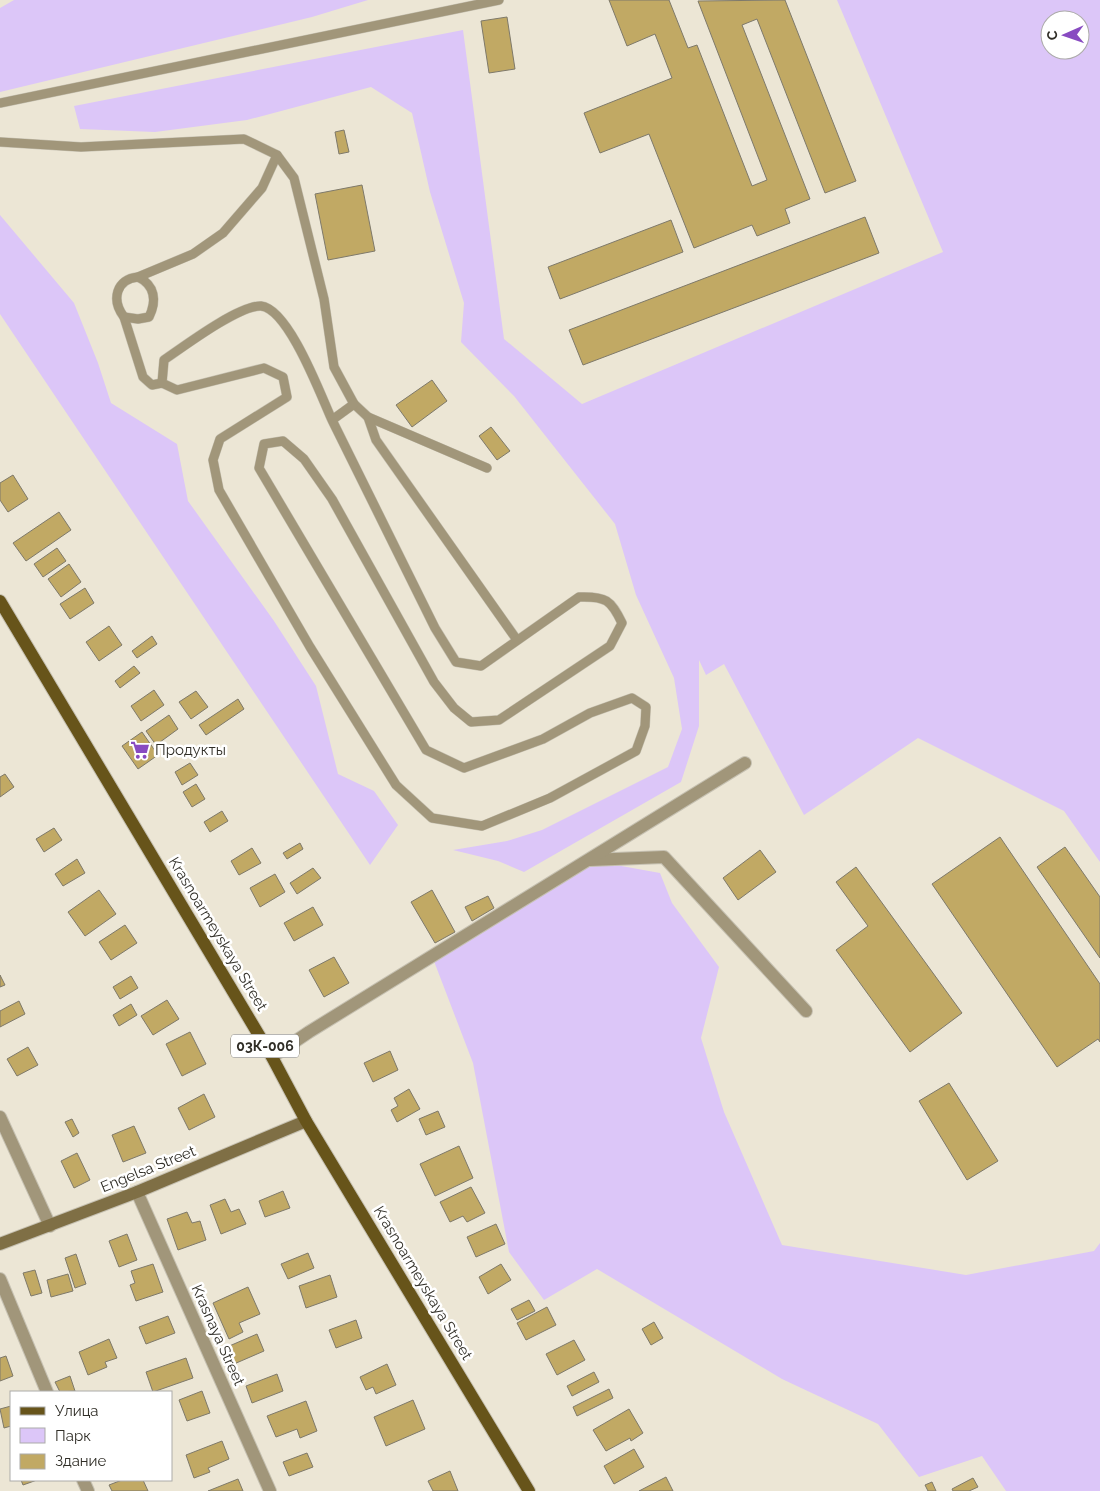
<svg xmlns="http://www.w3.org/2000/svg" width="1100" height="1491" font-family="Raleway,sans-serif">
  <rect width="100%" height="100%" fill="#ece6d5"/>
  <g fill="#dcc6f8" fill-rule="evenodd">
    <path d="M14,0h354l-56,17 -312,75v-84z"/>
    <path d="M837,0h263v862l-36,-51 -146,-73 -114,77 -80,-151 -18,11 -7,-15v66l-18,56 -157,90 -26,-11 -45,-11 54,-9 35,-11 126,-63 14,-38 -8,-51 -38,-83 -21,-71 -101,-128 -53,-54 3,-39 -34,-111 -18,-79 -41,-26 -124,33 -92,12 -75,-3 -6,-23 389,-76 41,309 78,65 361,-152zM1050,20h30v30h-30z"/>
    <path d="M0,215l74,88 24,60 13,40 66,41 11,57 86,120 42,65 22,88 36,17 24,34 -28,40 -370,-551z"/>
    <path d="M588,860l72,13 12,30 47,64 -18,71 23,74 58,133 184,30 128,-24 6,-8v248h-94l-24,-35 -63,21 -41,-53 -96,-45 -185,-110 -53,31 -35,-48 -36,-189 -41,-107z"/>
  </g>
  <g fill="#c1a964" stroke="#7e796a">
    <path d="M609,0h60l19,48 9,-3 55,141 15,-6 -69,-179 87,-1 71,181 -31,12 -68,-174 -15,6 68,174 -25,10 5,14 -33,13 -5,-11 -58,23 -45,-114 -49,19 -16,-40 88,-35 -17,-44 -28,12z"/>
    <path d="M507,17l8,52 -26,4 -8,-52z"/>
    <path d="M344,130l5,22 -10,2 -4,-22z"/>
    <path d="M362,185l13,66 -47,9 -13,-66z"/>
    <path d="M865,217l14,36 -296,112 -14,-35z"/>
    <path d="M671,220l12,32 -123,47 -12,-32z"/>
    <path d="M432,380l15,21 -35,26 -16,-22z"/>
    <path d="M491,427l19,24 -13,9 -18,-24z"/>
    <path d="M13,475l15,24 -20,13 -8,-12v-17z"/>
    <path d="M59,512l12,18 -45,31 -13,-18z"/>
    <path d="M57,548l9,13 -23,16 -9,-13z"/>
    <path d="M69,564l12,18 -20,15 -13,-18z"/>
    <path d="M85,588l9,15 -24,16 -10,-15z"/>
    <path d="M109,626l13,19 -23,16 -13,-19z"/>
    <path d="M152,636l5,8 -20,14 -5,-7z"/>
    <path d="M134,666l6,7 -20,15 -5,-7z"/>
    <path d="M154,690l10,15 -23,16 -10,-15z"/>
    <path d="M196,691l12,16 -17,12 -12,-17z"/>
    <path d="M238,699l6,10 -38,26 -7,-10z"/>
    <path d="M169,715l9,14 -22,16 -10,-14z"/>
    <path d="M142,732l16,23 -20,14 -16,-23z"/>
    <path d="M190,763l8,12 -16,10 -7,-13z"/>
    <path d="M5,774l9,13 -14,10v-20z"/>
    <path d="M196,784l9,15 -13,8 -9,-15z"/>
    <path d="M222,811l6,10 -18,11 -6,-10z"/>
    <path d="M54,828l8,12 -18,12 -8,-13z"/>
    <path d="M1000,837l100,147v58l-2,-3 -41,28 -125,-183z"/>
    <path d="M300,843l3,6 -16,10 -4,-6z"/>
    <path d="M1065,847l35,50v61l-63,-91z"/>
    <path d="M252,848l9,15 -22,12 -8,-14z"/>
    <path d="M760,850l16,22 -38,28 -15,-22z"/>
    <path d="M77,859l8,14 -22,13 -8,-12z"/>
    <path d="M856,867l106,146 -52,39 -74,-102 32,-24 -32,-44z"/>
    <path d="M313,868l8,10 -24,16 -7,-11z"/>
    <path d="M275,874l10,18 -25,15 -10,-19z"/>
    <path d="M99,890l17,24 -31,22 -17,-24z"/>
    <path d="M432,890l23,42 -20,11 -24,-41z"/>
    <path d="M488,896l6,12 -22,13 -7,-14z"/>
    <path d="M313,907l10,18 -29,16 -10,-18z"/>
    <path d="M125,925l12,18 -26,17 -12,-18z"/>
    <path d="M334,957l15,26 -25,14 -15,-27z"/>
    <path d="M0,975l5,10 -5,2z"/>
    <path d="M131,976l7,12 -18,11 -7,-12z"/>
    <path d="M167,1000l12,19 -26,16 -12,-19z"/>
    <path d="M19,1001l6,13 -25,13v-16z"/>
    <path d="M131,1004l6,11 -18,11 -6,-11z"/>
    <path d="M190,1032l16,32 -24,12 -16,-32z"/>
    <path d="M28,1047l10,18 -21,11 -10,-17z"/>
    <path d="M390,1051l8,19 -25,12 -9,-19z"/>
    <path d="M949,1083l49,78 -31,19 -48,-79z"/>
    <path d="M409,1089l11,20 -23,13 -6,-12 7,-4 -4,-8z"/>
    <path d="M204,1094l11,23 -26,13 -11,-22z"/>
    <path d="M438,1111l7,16 -19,8 -7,-16z"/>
    <path d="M72,1119l7,14 -6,4 -8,-15z"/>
    <path d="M134,1126l12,27 -23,9 -11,-27z"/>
    <path d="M459,1146l14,32 -38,18 -15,-32z"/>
    <path d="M77,1153l13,27 -16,8 -13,-27z"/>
    <path d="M471,1187l14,26 -18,9 -4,-6 -13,6 -10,-20z"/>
    <path d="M283,1191l7,17 -25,9 -6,-16z"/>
    <path d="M225,1199l6,13 8,-3 7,15 -25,10 -11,-29z"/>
    <path d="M187,1212l5,11 8,-2 6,19 -28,10 -11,-31z"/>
    <path d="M496,1224l9,20 -29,13 -9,-20z"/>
    <path d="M127,1234l10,26 -18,7 -10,-26z"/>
    <path d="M308,1253l6,15 -26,11 -7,-15z"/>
    <path d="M76,1254l10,30 -11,4 -10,-30z"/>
    <path d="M153,1264l10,28 -27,9 -6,-16 5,-2 -4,-12z"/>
    <path d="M501,1264l10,16 -23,14 -9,-17z"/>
    <path d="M35,1270l7,23 -11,3 -8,-23z"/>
    <path d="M68,1274l5,17 -22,6 -4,-17z"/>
    <path d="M330,1275l7,22 -31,11 -7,-22z"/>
    <path d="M248,1287l12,27 -21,9 4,9 -14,7 -16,-36z"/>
    <path d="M529,1300l6,11 -18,9 -6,-11z"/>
    <path d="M547,1307l9,18 -30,15 -9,-17z"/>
    <path d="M168,1316l7,17 -29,11 -7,-17z"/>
    <path d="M356,1320l6,18 -26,10 -7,-18z"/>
    <path d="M654,1322l9,16 -12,7 -9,-16z"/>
    <path d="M257,1334l7,17 -30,13 -7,-17z"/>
    <path d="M109,1339l8,19 -12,4 2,5 -19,8 -9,-23z"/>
    <path d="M574,1340l11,20 -28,15 -11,-21z"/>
    <path d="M6,1356l7,20 -13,5v-23z"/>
    <path d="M186,1358l7,20 -40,14 -7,-20z"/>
    <path d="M387,1364l9,21 -20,9 -3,-7 -7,3 -6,-13z"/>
    <path d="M594,1372l5,10 -27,14 -5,-10z"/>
    <path d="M277,1374l6,17 -31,12 -6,-17z"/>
    <path d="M70,1376l5,15 -15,1 -5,-10z"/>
    <path d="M609,1389l4,9 -36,18 -4,-9z"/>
    <path d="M202,1391l8,22 -23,8 -8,-21z"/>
    <path d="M413,1400l12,29 -39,17 -12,-29z"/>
    <path d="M306,1401l11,30 -17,7 -3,-9 -21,8 -9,-21z"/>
    <path d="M11,1406v20l-7,2 -4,-19z"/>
    <path d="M629,1409l14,24 -12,8 -1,-3 -24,13 -13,-21z"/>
    <path d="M222,1441l7,18 -21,9 2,4 -16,6 -8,-23z"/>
    <path d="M634,1449l10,18 -30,17 -10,-18z"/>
    <path d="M307,1453l6,14 -24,9 -6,-14z"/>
    <path d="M450,1471l8,20h-25l-5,-10z"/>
    <path d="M666,1477l7,14h-34z"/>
    <path d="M973,1478l5,9 -9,4h-16l-1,-2z"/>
    <path d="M238,1479l5,12h-35z"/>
    <path d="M21,1480h16l-14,5z"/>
    <path d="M122,1480h21l5,11h-36l-3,-6z"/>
    <path d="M932,1482l4,9h-8l-3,-6z"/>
  </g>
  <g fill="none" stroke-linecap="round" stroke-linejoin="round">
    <g stroke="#c6c1b2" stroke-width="10">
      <g id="lane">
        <path d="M0,103l499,-103"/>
        <path d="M0,142l81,5 163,-8 33,16 17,23 30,121 10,68 20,37 14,13 119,51"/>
        <path d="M124,317l14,2 11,-2c8,-16 6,-32 -11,-40"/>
        <path d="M162,383l-10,2 -9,-8 -19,-60c-13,-17 -8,-38 14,-40l55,-23 30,-21 39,-45 15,-33"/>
        <path d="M368,417l8,23 141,200"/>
        <path d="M332,420l103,208 21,34 25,4 98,-69c27,-1 32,3 43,26l-12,23 -111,74 -28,2 -17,-14 -20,-26 -102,-183 -28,-40 -21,-18 -19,3 -5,24 167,282 38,18 79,-29 47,-26 42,-15 14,9 -1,19 -9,25 -86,47 -68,28 -50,-8 -36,-33 -86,-138 -91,-157 -6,-30 7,-21 67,-42 -4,-20 -19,-9 -87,22 -15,-7 2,-23c19,-13 75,-55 97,-54 28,3 60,90 71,114l22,-16"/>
      </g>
    </g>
    <g stroke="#c6c1b2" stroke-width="14">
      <g id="street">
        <path d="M590,860l74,-3 142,154"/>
        <path d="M272,1057l37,-25 436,-269"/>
        <path d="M0,1117l50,109"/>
        <path d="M137,1192l133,299"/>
        <path d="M0,1279l47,113"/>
        <path d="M83,1480l5,11"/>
      </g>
    </g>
    <g stroke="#c6c1b2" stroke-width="14">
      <path id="secondary" d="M0,1244l137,-52 169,-71"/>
    </g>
    <g stroke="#c6c1b2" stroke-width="14">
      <path id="primary" d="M0,601l272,456 34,64 223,370"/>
    </g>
    <use href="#lane" stroke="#a1967a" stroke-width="9"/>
    <use href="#street" stroke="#a1967a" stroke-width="12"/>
    <use href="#secondary" stroke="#7f6f45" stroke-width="12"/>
    <use href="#primary" stroke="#67541a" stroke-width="12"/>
  </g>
  <defs>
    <g id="supermarket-bare" transform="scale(1.5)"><path d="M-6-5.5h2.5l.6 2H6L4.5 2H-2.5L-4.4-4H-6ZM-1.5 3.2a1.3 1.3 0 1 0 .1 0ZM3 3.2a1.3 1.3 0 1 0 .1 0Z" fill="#884bc1" stroke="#fff" stroke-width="2.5" paint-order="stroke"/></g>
  </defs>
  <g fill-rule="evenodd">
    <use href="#supermarket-bare" x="140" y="750"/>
  </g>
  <g text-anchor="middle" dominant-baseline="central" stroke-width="5" stroke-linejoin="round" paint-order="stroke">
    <rect fill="#fff" stroke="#6e6d68" stroke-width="1" x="231" y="1034.5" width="68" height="23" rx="4"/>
    <g font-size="14" font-weight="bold" fill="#302e27">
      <text x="265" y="1046">03К-006</text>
    </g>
    <g font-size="15" fill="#302e27" stroke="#fff" text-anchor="start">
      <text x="155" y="750">Продукты</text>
    </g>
    <g font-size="15" fill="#302e27" stroke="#fff">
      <text transform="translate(218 934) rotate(59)">Krasnoarmeyskaya Street</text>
      <text transform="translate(148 1169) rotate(-22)">Engelsa Street</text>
      <text transform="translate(423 1283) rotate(59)">Krasnoarmeyskaya Street</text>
      <text transform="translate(218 1335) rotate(66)">Krasnaya Street</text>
    </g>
  </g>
  <rect x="10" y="1391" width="162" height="90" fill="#ffffff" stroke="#acaba9"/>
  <rect x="20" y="1407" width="25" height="8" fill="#67541a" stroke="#acaba9"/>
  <text x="55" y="1416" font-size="15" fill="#302e27">Улица</text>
  <rect x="20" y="1428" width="25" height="15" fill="#dcc6f8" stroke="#acaba9"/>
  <text x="55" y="1441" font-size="15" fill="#302e27">Парк</text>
  <rect x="20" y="1454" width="25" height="15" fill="#c1a964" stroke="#acaba9"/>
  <text x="55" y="1466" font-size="15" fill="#302e27">Здание</text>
  <g transform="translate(1065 35) rotate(268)"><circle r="24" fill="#ffffff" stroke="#acaba9"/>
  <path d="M0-4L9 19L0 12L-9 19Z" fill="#884bc1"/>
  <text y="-8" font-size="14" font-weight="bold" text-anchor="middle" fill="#302e27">С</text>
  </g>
</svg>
